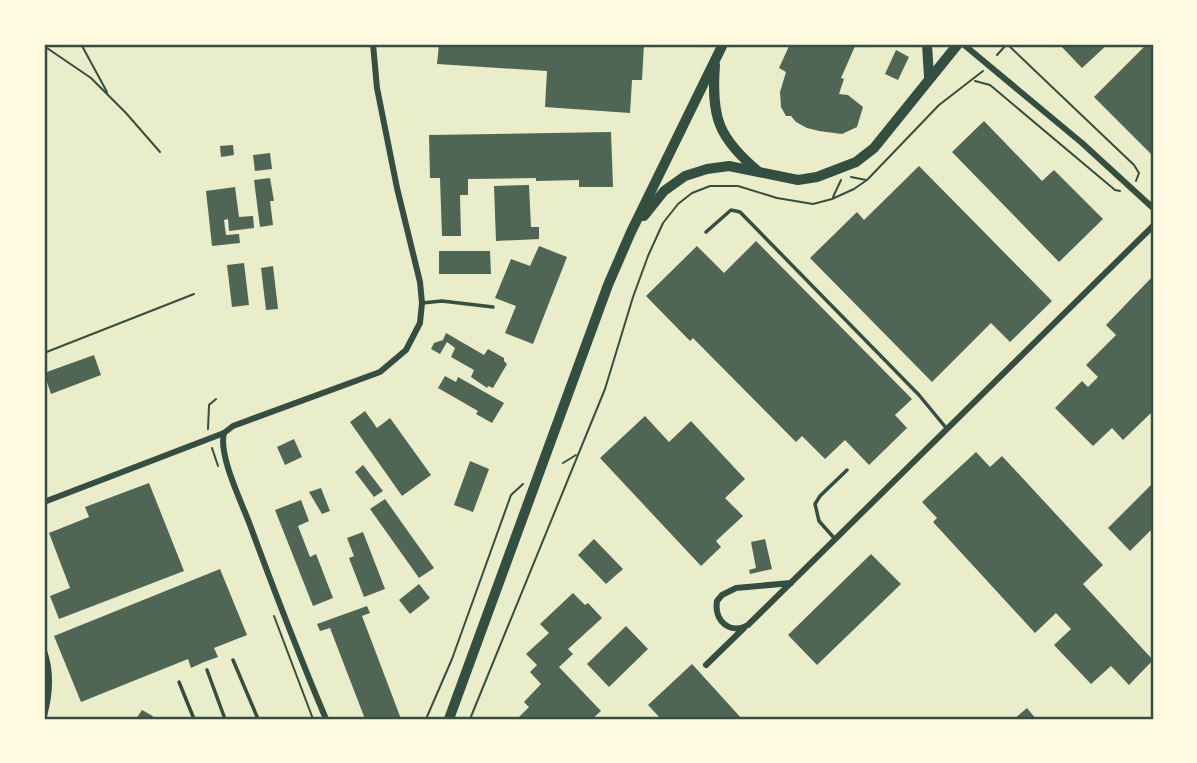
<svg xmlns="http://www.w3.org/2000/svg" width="1197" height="763" font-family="'Roboto Serif',serif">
  <rect width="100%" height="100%" fill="#e9edc9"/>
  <g fill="#4f6655">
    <path d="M439,44h205l-2,36h-10l-2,33 -85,-6 2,-36 -110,-7z"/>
    <path d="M790,44h66l-15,34 3,1 -5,15 9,1 15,12 -6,20 -15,7 -23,-3 -12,-3 -11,-6 -5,-6h-5l-5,-9 -1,-15 6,-20 -7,-4z"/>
    <path d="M1059,44h49l-26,24z"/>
    <path d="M1147,44h6v112l-59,-59z"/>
    <path d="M896,50l13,7 -11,23 -13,-6z"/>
    <path d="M984,121l58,60 12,-11 49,49 -44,43 -107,-110z"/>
    <path d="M611,132l2,55h-34v-7l-43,1v-3l-68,1v16h-8l1,41h-19l-2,-58h-10l-1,-43z"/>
    <path d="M233,145l1,10 -13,2 -1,-11z"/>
    <path d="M270,153l2,16 -17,2 -2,-16z"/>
    <path d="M919,166l133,135 -42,41 -19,-19 -59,59 -122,-124 47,-46 7,8z"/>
    <path d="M270,178l4,23h-4l3,24 -13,2 -6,-47z"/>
    <path d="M529,185l2,42h8v12l-43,2 -2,-55z"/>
    <path d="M235,187l4,30 14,-1 1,12 -25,3 -1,-12 -4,1 2,15 13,-1 1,9 -28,3 -6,-55z"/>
    <path d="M756,241l156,158 -17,16 12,13 -38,37 -24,-25 -20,19 -23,-23 -6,6 -103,-104 -3,3 -44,-45 51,-50 27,27z"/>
    <path d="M539,246l28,11 -34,87 -28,-11 11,-27 -21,-8 16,-39 19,7z"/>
    <path d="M439,251h51l1,23h-52z"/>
    <path d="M244,263l5,42 -17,2 -5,-42z"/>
    <path d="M273,266l5,43 -12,1 -5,-42z"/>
    <path d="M1153,276v135l-30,29 -11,-12 -19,18 -38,-38 27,-27 6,6 10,-10 -12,-12 30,-30 -10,-10z"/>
    <path d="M446,333l38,22 4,-6 16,9v3l3,3 -14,24 -5,-2 -1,2 -16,-11 3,-7 -23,-13 4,-9 -8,-6 -7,12 -9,-5 3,-6 9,-3z"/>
    <path d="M94,355l7,20 -50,19 -7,-21z"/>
    <path d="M445,376l11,6 2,-5 46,26 -12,20 -16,-9 2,-3 -40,-23z"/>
    <path d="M365,411l12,17 13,-10 41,57 -29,21 -52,-74z"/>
    <path d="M645,416l24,26 22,-21 54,58 -20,19 18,18 -27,25 5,6 -20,19 -101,-108z"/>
    <path d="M294,439l8,18 -17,8 -8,-18z"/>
    <path d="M976,452l14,15 12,-11 101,109 -20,19 70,76 -24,25 -18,-19 -20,18 -37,-39 17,-16 -15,-16 -21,20 -102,-111 4,-4 -15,-16z"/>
    <path d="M470,461l19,8 -16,43 -19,-7z"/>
    <path d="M363,465l20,26 -9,6 -19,-25z"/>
    <path d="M149,483l35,88 -125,48 -9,-23 20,-8 -21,-55 40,-16 -4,-10z"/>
    <path d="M1153,483v45l-23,23 -22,-23z"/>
    <path d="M321,488l9,23 -8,3 -13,-22z"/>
    <path d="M385,499l49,69 -15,10 -49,-69z"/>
    <path d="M301,500l8,21 -11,5 12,31 6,-3 17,44 -20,8 -38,-96z"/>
    <path d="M363,532l22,57 -21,8 -15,-39 5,-2 -7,-18z"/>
    <path d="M594,539l29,30 -17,15 -28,-29z"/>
    <path d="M765,539l7,30 -22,5 -1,-4 7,-2 -5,-26z"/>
    <path d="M871,554l30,30 -84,81 -29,-30z"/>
    <path d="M220,569l27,66 -33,13 4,9 -14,5 -13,6 -3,-9 -107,43 -27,-66z"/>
    <path d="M419,584l11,14 -20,16 -11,-14z"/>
    <path d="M573,593l12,12 3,-2 14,15 -34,31 5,5 -14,13 42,44 -9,8h-75l12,-12 -5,-5 17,-18 -11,-12 7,-7 -11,-11 23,-21 -9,-9z"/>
    <path d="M367,606l3,7 -8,3 39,103h-36l-35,-91 -10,3 -3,-7z"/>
    <path d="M626,626l22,23 -39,38 -22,-23z"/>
    <path d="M692,664l50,55h-81l-13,-14z"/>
    <path d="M1027,708l9,11h-22z"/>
    <path d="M142,710l9,5 5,4h-20z"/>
  </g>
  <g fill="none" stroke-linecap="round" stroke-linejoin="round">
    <g stroke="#344e41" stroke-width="2">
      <path d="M81,44l26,48"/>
      <path d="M1007,44l127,121 5,8 -3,8"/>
      <path d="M44,46l47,32 35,35 34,39"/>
      <path d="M997,55l9,-10"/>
      <path d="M975,81l15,4 125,105 5,1"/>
      <path d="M851,177l15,3"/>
      <path d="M833,197l8,-17"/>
      <path d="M44,353l150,-59"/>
      <path d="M208,429l1,-24 7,-6"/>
      <path d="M212,448l6,18"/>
      <path d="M563,463l13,-8"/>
      <path d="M274,616l39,103"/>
      <path d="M426,719l26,-60 59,-164 12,-11"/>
      <path d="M470,719l135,-330 28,-92 15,-41 15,-33 15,-19 14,-11 18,-7h28l39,12 36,6 19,-5 22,-10 13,-9 72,-75 44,-34"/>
    </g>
    <g stroke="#344e41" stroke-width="3.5">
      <path d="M706,232l25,-22 9,2 179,183 28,34"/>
      <path d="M422,303l20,-2 51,6"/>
      <path d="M835,539l-16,-18 -4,-17 5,-8 27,-26"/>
      <path d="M233,660l25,59"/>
      <path d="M207,670l18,49"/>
      <path d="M179,682l15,37"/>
    </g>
    <g stroke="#344e41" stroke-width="6">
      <path d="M963,44l119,99 71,65"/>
      <path d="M224,433c-6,22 18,70 26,92 24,65 49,130 76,194"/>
      <path d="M44,502l180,-69 9,-7 147,-54 26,-22 14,-27 2,-20 -2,-21 -23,-94 -20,-100 -4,-44"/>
      <path d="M791,583l-55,5 -14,7 -5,6c-3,20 13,34 31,24l405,-399"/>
      <path d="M44,651c8,22 6,43 0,65"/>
      <path d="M706,665l38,-37"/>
    </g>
    <g stroke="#344e41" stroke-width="10">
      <path d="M927,44l2,33"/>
      <path d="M715,65c-4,52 3,73 44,107"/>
      <path d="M644,216l20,-25 21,-15 22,-7 22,-3 69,14 19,-3 39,-15 18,-14 84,-104"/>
      <path d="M449,719l159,-434 23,-53 92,-188"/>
    </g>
  </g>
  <rect width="1197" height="763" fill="none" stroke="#fefae0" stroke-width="91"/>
  <rect x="46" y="46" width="1106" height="672" fill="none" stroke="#344e41" stroke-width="2.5"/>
</svg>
